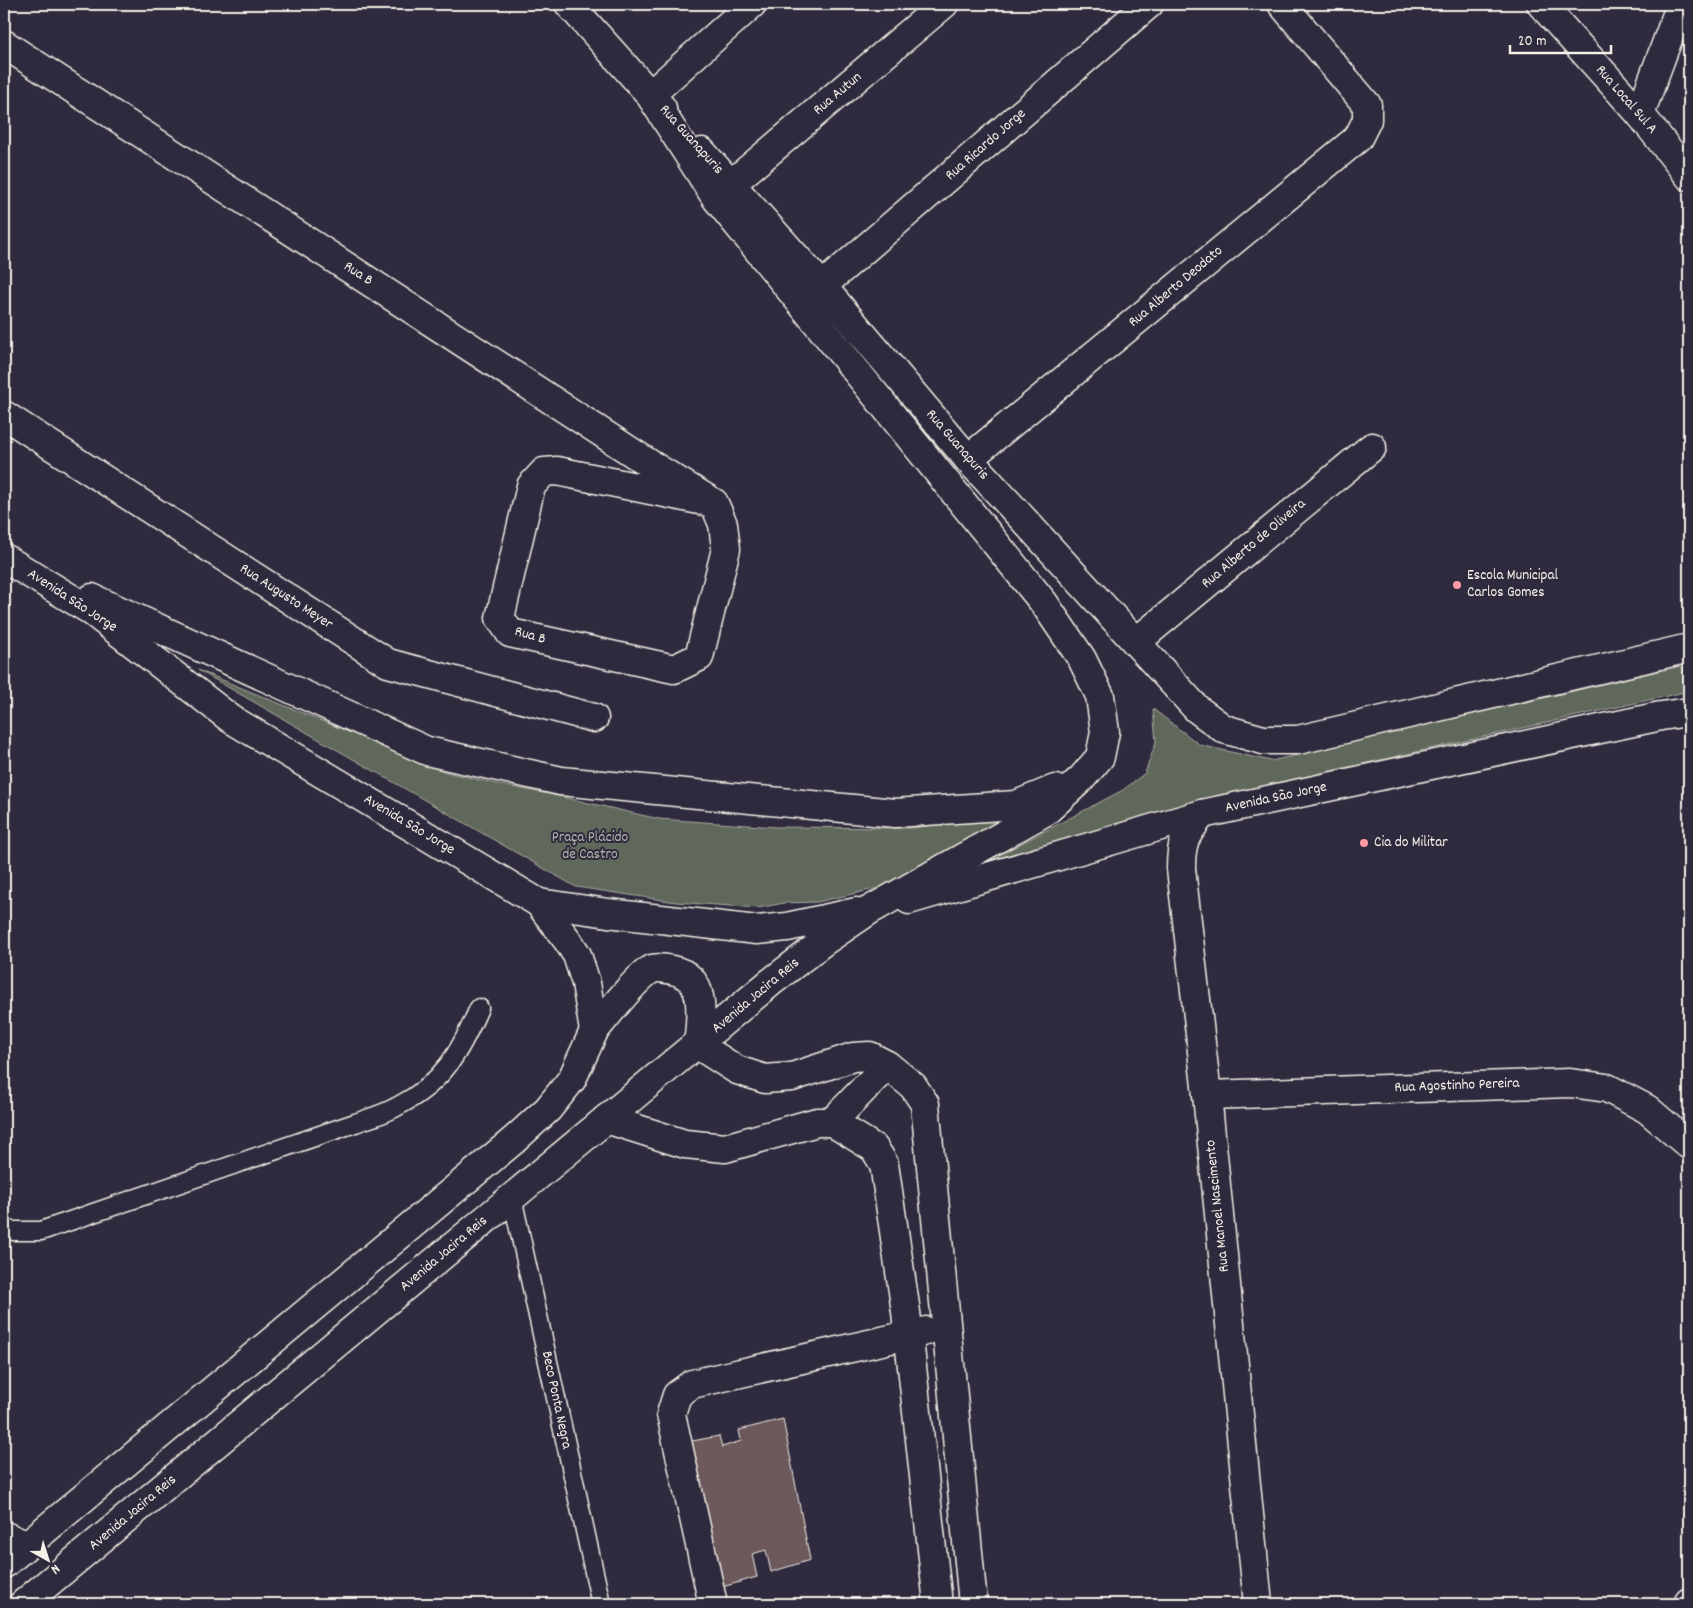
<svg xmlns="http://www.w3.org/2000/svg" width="1693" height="1608" font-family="Dekko,sans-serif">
  <rect width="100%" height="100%" fill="#2f2a3d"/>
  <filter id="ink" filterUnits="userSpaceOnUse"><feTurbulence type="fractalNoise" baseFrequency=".02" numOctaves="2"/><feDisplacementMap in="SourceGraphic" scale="10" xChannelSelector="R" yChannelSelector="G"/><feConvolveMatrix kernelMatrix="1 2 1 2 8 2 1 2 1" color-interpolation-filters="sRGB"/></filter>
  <g filter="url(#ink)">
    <g fill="#61685b" stroke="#aaaca2">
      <path d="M1689,664v27l-412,92 -289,78 135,-71 22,-17 11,-31 -3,-33 47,36 71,16z"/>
      <path d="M198,670l248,102 55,13 48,9 110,25 118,8 135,1 109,-16 -78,40 -64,36 -62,14 -33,1 -26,5 -82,-6 -100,-15z"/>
    </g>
    <path fill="#6d585b" stroke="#f4f1e8" d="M783,1419l27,141 -39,12 -5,-22 -14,4 5,23 -38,11 -32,-146 32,-6 3,11 19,-6 -2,-11z"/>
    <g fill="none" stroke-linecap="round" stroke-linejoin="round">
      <g stroke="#f4f1e8" stroke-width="21">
        <g id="lane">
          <path d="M512,1197l89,407"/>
          <path d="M4,1229l9,2h28l314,-108c14,-5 30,-9 43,-17 45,-23 62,-54 81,-98"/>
          <path d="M4,1530l27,12"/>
        </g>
      </g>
      <g stroke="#f4f1e8" stroke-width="31">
        <g id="street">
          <path d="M1541,4l99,110 49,62"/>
          <path d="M4,44l649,422 61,37 9,21 3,25 -27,108 -25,12 -164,-36 -10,-15 31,-132 13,-14 13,-1 157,32"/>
          <path d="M650,95l102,-91"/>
          <path d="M1640,114l41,-110"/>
          <path d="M731,184l213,-180"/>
          <path d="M822,286l327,-282"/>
          <path d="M4,415l384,248 206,55"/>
          <path d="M968,459l390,-321 9,-18v-15l-85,-101"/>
          <path d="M1136,642l236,-195"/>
          <path d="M1202,814c-17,22 -21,26 -21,55l26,226 51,509"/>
          <path d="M698,1045l39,25 28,9 27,-2 61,-20 17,-1 17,9 26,21 12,18 48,500"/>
          <path d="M1207,1095l363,-12 37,5 40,21 42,36"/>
          <path d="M606,1119l79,25 40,4 92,-26h15l42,26 10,16 22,148 32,292"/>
          <path d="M832,1122l55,-57"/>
          <path d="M713,1604l-42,-190 6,-19 15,-11 234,-53"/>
          <path d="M1688,1604l1,-2"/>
        </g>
      </g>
      <g stroke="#f4f1e8" stroke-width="31">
        <g id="primary">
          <path d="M569,4l93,104"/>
          <path d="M702,152l120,134 146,173 229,250 27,20 39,11h35l391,-92"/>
          <path d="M4,558l86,52 141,109 308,184 69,10 149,17 30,-3 70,-15"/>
          <path d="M92,598l335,153 134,30 334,32 121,-8 39,-16"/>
          <path d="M909,900l293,-86 459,-98 28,-4"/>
          <path d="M594,1031c12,-14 43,-55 58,-62 5,-2 14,0 20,1 36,7 29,47 26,75"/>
          <path d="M4,1564l510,-424 34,-31 24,-30 22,-48 -8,-48 -9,-28 -9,-14 -29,-38"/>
          <path d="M23,1604l748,-622 52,-40 47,-32 176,-99 36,-33 18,-21 5,-25 -5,-36 -18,-37 -38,-56 -328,-405 -66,-103"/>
        </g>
      </g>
      <use href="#lane" stroke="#2f2a3d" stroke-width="18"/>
      <use href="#street" stroke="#2f2a3d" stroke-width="28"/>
      <use href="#primary" stroke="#2f2a3d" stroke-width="28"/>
    </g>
  </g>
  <g fill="#ff9aa2" stroke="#2f2a3d" stroke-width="2">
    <circle cx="1457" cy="585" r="5"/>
    <circle cx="1364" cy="843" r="5"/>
  </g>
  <g text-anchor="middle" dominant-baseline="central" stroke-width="4" stroke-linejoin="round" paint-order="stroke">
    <g font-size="15" fill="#f4f1e8" stroke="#2f2a3d">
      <text transform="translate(838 94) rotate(-40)">Rua Autun</text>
      <text transform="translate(1626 100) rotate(49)">Rua Local Sul A</text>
      <text transform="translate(691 140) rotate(48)">Rua Guanapuris</text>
      <text transform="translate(986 145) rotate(-41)">Rua Ricardo Jorge</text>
      <text transform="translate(358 274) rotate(33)">Rua B</text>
      <text transform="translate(1176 287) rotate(-40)">Rua Alberto Deodato</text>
      <text transform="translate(957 445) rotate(49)">Rua Guanapuris</text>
      <text transform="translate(1254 544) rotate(-40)">Rua Alberto de Oliveira</text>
      <text transform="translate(286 597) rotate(33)">Rua Augusto Meyer</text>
      <text transform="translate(72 601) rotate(33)">Avenida São Jorge</text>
      <text transform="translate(530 636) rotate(16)">Rua B</text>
      <text transform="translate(1276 798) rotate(-12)">Avenida São Jorge</text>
      <text transform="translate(409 825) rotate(31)">Avenida São Jorge</text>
      <text transform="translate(756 996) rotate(-40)">Avenida Jacira Reis</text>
      <text transform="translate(1457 1086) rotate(-2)">Rua Agostinho Pereira</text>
      <text transform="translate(1218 1206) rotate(-96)">Rua Manoel Nascimento</text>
      <text transform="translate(444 1254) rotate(-40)">Avenida Jacira Reis</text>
      <text transform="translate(556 1400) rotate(78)">Beco Ponta Negra</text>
      <text transform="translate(133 1513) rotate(-40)">Avenida Jacira Reis</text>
    </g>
    <g font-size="15" fill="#f4f1e8" stroke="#2f2a3d" text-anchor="start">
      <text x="1467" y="576">Escola Municipal<tspan x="1467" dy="17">Carlos Gomes</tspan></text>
      <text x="1374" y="843">Cia do Militar</text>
    </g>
    <g font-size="15" fill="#b2b3a9" stroke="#2f2a3d">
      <text x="590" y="838">Praça Plácido<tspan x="590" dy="17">de Castro</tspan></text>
    </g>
  </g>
  <rect width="1693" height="1608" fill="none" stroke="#2f2a3d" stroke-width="20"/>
  <rect x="10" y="10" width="1673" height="1588" fill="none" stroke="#f4f1e8" stroke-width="2" filter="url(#ink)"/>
  <g transform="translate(48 1560) rotate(141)" stroke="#2f2a3d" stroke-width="4" paint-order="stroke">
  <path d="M0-4L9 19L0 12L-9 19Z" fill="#f4f1e8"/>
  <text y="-8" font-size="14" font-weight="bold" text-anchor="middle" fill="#f4f1e8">N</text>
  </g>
  <path d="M1510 45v8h101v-8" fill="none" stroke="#f4f1e8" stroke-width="2.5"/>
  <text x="1518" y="45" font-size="15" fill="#f4f1e8" stroke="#2f2a3d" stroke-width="4" paint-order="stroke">20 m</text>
</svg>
